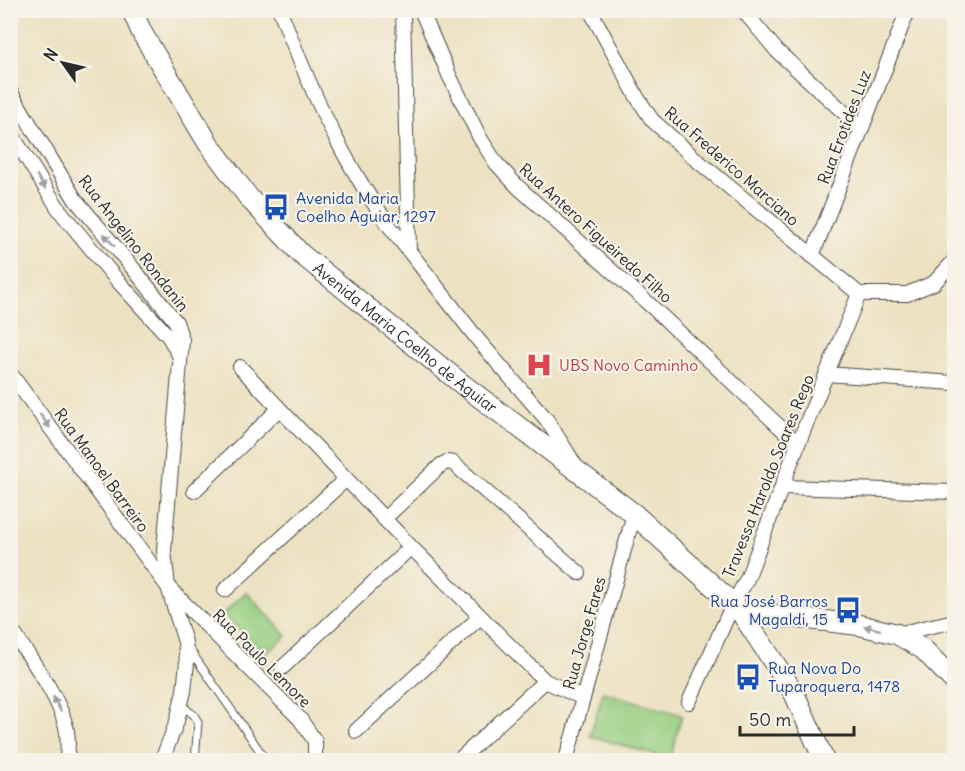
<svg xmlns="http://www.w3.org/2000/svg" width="965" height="771" font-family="Delius,sans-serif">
  <rect width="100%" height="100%" fill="#f7f3e8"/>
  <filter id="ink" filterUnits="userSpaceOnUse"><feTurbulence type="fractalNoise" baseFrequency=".0167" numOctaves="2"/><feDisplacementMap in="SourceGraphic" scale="12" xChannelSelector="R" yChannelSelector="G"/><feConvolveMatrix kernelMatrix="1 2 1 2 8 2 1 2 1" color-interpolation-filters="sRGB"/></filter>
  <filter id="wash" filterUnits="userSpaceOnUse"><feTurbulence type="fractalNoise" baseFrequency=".008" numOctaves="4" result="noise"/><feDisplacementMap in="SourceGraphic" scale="24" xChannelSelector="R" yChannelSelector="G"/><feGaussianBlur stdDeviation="1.35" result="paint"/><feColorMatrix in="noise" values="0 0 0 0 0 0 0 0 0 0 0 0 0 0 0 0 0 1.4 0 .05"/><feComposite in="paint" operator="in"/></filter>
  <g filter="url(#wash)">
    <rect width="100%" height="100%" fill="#ece1c1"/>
    <g fill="#96ce80" stroke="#607c56" stroke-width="1.5">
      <path d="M246,592l41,44 -23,19 -41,-41z"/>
      <path d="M603,692l79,23 -12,44 -80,-23z"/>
    </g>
  </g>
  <g filter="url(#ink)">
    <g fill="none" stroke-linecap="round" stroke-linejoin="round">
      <g stroke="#484642" stroke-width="9">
        <g id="service">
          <path d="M188,647l78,113"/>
          <path d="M181,705l13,10 4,7 -3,38"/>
        </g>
      </g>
      <g stroke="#484642" stroke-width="16">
        <g id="minor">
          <path d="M280,10c32,85 71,171 129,241"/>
          <path d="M403,10l6,241 70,90 68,79 28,45"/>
          <path d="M421,10l29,67 30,61 16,25 22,24 132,118 148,139"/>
          <path d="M590,10l47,87 15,23 47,42 160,132"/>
          <path d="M743,10l34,41 84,77"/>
          <path d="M10,91l65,108 57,68 44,55 6,18 -18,210 4,37 17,55 2,20 -3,29 -7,30 -15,39"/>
          <path d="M10,132l50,79 57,69 52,57 11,20"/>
          <path d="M812,256l96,-246"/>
          <path d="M859,294h48l27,-11 20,-22"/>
          <path d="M240,367l171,180 134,134 38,17"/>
          <path d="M10,373l158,214 132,132 15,22v19"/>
          <path d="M826,374l128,9"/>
          <path d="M782,487l172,5"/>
          <path d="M194,491l85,-82"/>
          <path d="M384,519l57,-54 6,-3 6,1 126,110"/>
          <path d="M225,590l121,-111"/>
          <path d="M10,628c18,27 46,64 55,95 4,12 3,25 2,37"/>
          <path d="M897,634l57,-13"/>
          <path d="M282,668l129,-121"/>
          <path d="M689,702l44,-98 14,-25 51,-135 61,-150"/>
          <path d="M356,731l124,-114"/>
          <path d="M459,760l86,-79"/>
          <path d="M566,760l68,-246"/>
        </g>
      </g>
      <g stroke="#484642" stroke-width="22">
        <g id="secondary">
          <path id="s1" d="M132,10l10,23 66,110 41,55 52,56 161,130 172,130 99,90 7,7 54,82 30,67"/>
          <path d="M740,611l119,14 38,9 26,15 31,32"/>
        </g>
      </g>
      <use href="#service" stroke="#fff" stroke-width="7"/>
      <use href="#minor" stroke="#fff" stroke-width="14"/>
      <use href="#secondary" stroke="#fff" stroke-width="20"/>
    </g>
    <defs><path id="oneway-solid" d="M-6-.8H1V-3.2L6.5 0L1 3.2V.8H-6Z" transform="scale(1.5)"/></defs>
    <g fill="#a0a0a0">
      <use href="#oneway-solid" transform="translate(41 182) rotate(59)"/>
      <use href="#oneway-solid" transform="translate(109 240) rotate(-131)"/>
      <use href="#oneway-solid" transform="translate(45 421) rotate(54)"/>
      <use href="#oneway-solid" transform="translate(872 628) rotate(-167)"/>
      <use href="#oneway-solid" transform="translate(57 704) rotate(-116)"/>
    </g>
  </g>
  <defs>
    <g id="bus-bare" transform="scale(2.07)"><path d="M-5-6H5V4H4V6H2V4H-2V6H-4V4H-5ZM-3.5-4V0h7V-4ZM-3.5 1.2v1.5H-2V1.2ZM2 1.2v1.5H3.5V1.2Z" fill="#1a4fb4" stroke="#f7f3e8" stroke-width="2.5" paint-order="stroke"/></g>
    <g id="hospital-bare" transform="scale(2.07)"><path d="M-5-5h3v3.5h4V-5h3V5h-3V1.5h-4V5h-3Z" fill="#e0444e" stroke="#f7f3e8" stroke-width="2.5" paint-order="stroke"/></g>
  </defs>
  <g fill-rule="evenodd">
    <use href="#bus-bare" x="276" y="207"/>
    <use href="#hospital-bare" x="539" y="365"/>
    <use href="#bus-bare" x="848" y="610"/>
    <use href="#bus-bare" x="748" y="677"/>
  </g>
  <g text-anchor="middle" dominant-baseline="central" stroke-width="4.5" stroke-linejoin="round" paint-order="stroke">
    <g font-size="16" fill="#2b2b2b" stroke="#f7f3e8">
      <text transform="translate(844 127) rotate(-69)">Rua Erotides Luz</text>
      <text transform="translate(732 166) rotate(41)">Rua Frederico Marciano</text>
      <text transform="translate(596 233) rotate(42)">Rua Antero Figueiredo Filho</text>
      <text transform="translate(134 243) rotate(52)">Rua Angelino Rondanin</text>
      <text stroke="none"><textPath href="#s1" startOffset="432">Avenida Maria Coelho de Aguiar</textPath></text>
      <text transform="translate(102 470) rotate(54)">Rua Manoel Barreiro</text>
      <text transform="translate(768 476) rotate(-68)">Travessa Haroldo Soares Rego</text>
      <text transform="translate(584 633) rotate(-74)">Rua Jorge Fares</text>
      <text transform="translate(262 658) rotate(45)">Rua Paulo Lemore</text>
    </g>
    <g font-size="16" fill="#164399" stroke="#f7f3e8" text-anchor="start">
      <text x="296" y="198">Avenida Maria<tspan x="296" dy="18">Coelho Aguiar, 1297</tspan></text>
      <text x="828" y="601" text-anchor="end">Rua José Barros<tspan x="828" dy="18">Magaldi, 15</tspan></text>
      <text x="768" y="668">Rua Nova Do<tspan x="768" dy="18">Tuparoquera, 1478</tspan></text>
    </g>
    <g font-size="16" fill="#be3a42" stroke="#f7f3e8" text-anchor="start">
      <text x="559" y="365">UBS Novo Caminho</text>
    </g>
  </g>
  <rect width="965" height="771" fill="none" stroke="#f7f3e8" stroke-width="36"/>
  <g transform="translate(63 63) rotate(304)" stroke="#f7f3e8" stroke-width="4.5" paint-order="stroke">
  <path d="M0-4.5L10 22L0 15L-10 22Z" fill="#2b2b2b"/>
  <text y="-9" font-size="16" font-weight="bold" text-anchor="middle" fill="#2b2b2b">N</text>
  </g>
  <path d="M740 726v9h114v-9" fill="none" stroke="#2b2b2b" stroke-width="3"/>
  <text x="749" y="726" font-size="18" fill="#2b2b2b" stroke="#f7f3e8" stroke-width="4.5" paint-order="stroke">50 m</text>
</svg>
